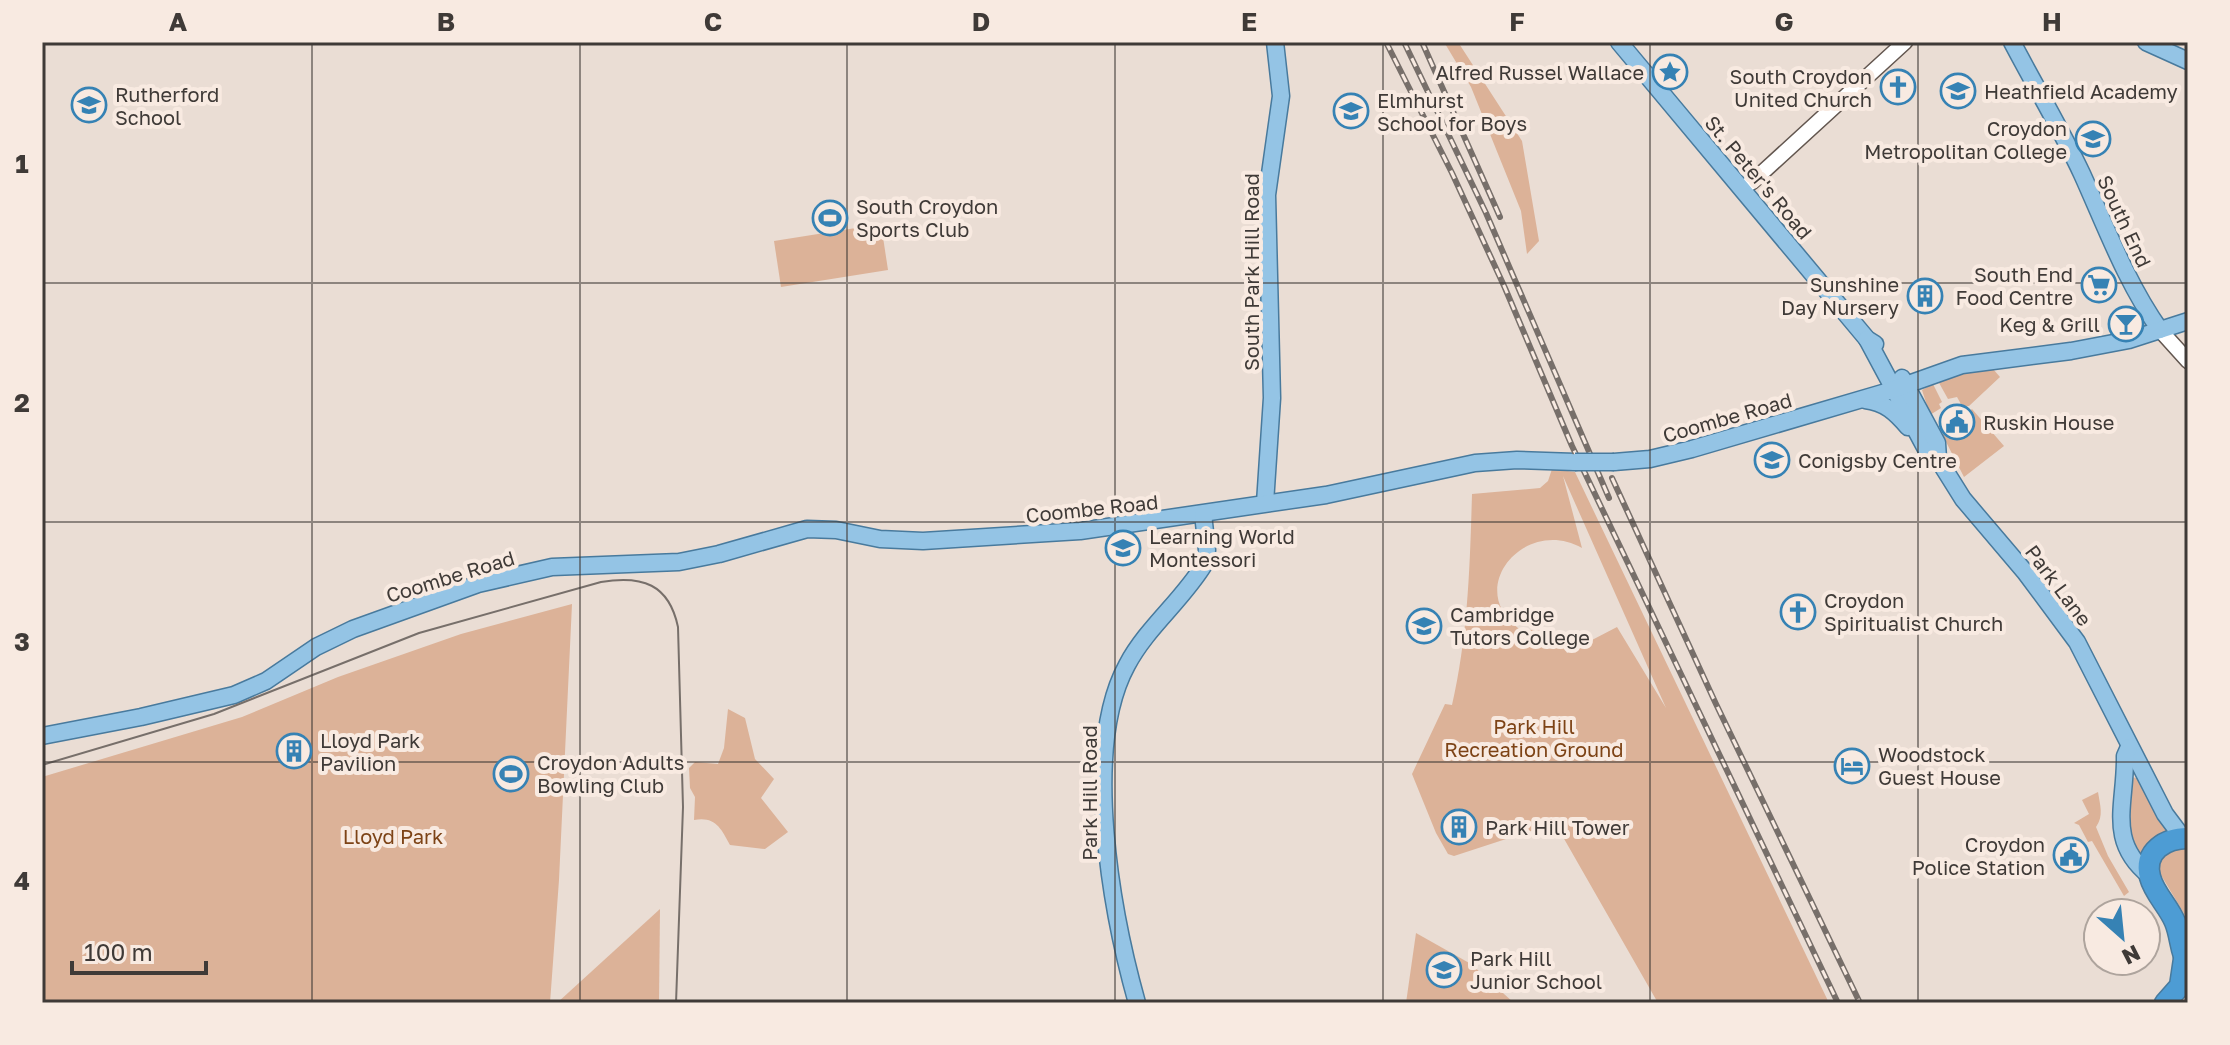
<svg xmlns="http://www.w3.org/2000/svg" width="2230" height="1045" font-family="'Golos Text',sans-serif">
  <rect width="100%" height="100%" fill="#eaddd4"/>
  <g fill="#dcb298" fill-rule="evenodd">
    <path d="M1444,42h14l64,99 17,100 -12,13 -6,-43 -50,-124z"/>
    <path d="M881,224l7,46 -107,17 -7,-46z"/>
    <path d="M1993,369l7,8 -31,29h-7l-5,-9 -9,2 -10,-18 16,-7z"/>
    <path d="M1933,384l9,18 -3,2 2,4 -11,7 -8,-25z"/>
    <path d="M1972,409l32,37 -40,31 -22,-43 3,-1 -3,-6 16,-6z"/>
    <path d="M1552,469l23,3 254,531h-171l-103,-180 -101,33 -6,-2 -12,-21 -24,-59 33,-70 7,1c16,-69 18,-141 20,-211l68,-6 8,-7zM1563,476l103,232 -49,-81 -50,26c-12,-31 -24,-19 -49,-25 -54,-41 8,-112 64,-80z"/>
    <path d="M572,604l-13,276 -9,123h-508v-226l200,-60 96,-40 123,-43z"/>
    <path d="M728,709l17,9 10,41 19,20 -13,19 27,34 -23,17 -35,-4c-9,-17 -15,-29 -36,-25l1,-23 -5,-9 -1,-20 6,-6 23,2 6,-16z"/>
    <path d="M2129,777l9,1 32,52 -18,9 -12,18 -11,-15z"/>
    <path d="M2098,792c2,13 6,24 -2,35l12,29 21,36 -5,4 -32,-55 -4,1 -9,-17 -5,-2 15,-9 -7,-14z"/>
    <path d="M2179,848l9,2v63l-2,4 -28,-47c2,-14 8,-17 21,-22z"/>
    <path d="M660,909l-1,94h-102z"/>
    <path d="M1416,933l55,31 43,39h-108z"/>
  </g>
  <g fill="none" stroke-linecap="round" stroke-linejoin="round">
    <g stroke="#62564f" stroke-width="17">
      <g id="minor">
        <path d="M1742,188l10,-6 153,-140"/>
        <path d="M2160,330l28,31"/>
      </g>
    </g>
    <g stroke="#487a9d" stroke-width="19">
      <g id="major">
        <path d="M1619,42l248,297 8,5"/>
        <path d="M2012,42c23,44 49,87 70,132 24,53 44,108 78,156"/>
        <path d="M2146,42l42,19"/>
        <path d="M1867,339l59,110 12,10 25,40 62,73 52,70 88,172 18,24"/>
        <path d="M1902,378l35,65 1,16"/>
        <path d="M1865,400c20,2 31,13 43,27"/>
        <path d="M1614,462l36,-3 42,-10 194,-57 76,-27 109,-14 58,-11 59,-19"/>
        <path d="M1265,503l7,-105 -5,-203 14,-99 -6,-54"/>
        <path d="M42,736l99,-19 93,-22 32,-14 50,-34 37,-18 125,-45 74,-17 127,-5 40,-8 88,-25 29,1 44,9 43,2 157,-10 246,-36 149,-32 42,-3 58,2"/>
        <path d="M2129,747l-4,9c1,48 -19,85 25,120"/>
        <path d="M1137,1003c-25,-89 -56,-254 -10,-338 20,-38 56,-65 78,-102l2,-13 -4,-36"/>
      </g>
    </g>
    <g stroke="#487a9d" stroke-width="23">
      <g id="highway">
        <path d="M2188,838c-22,0 -45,13 -38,39 4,16 19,30 25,45 6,14 5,30 13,43"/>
        <path d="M2165,1003l15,-17 4,-27"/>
      </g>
    </g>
    <use href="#minor" stroke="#fff" stroke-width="14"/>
    <use href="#major" stroke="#94c4e5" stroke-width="16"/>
    <use href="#highway" stroke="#4d9cd4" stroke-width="20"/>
    <path stroke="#776f6a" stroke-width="2" d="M42,765l172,-51 205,-81 182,-51c41,-7 68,2 77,45l5,180 -7,196"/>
    <g stroke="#776f6a" stroke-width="6">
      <g id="rail">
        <path d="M1386,42l66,131 53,115 67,158 266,557"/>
        <path d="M1404,42l82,171 123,285"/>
        <path d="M1422,42l78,175"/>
        <path d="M1612,478l104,226 144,299"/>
      </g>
    </g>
    <use href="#rail" stroke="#f8eae1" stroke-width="3" stroke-dasharray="9" stroke-linecap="butt"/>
    <g stroke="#487a9d" stroke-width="19" stroke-linecap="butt">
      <path id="major-bridge" d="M1575,462h39"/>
    </g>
    <use href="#major-bridge" stroke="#94c4e5" stroke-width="16"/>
  </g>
  <path fill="none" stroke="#3f3a37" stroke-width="2" stroke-opacity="0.55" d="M312,42v961M580,42v961M847,42v961M1115,42v961M1383,42v961M1650,42v961M1918,42v961M42,283h2146M42,522h2146M42,762h2146"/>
  <defs>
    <g id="sight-ring" transform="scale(1.8)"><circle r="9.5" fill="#f8eae1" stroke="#3682b4" stroke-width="1.5"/><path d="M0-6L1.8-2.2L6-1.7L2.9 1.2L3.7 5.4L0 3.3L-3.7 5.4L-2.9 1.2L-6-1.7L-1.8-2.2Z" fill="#3682b4"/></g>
    <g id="church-ring" transform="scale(1.8)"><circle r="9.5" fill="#f8eae1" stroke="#3682b4" stroke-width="1.5"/><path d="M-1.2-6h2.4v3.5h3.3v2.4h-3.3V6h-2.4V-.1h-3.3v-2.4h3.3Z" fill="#3682b4"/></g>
    <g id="school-ring" transform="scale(1.8)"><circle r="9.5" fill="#f8eae1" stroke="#3682b4" stroke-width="1.5"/><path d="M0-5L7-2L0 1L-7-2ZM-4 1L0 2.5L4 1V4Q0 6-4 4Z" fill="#3682b4"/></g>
    <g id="university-ring" transform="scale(1.8)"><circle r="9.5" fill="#f8eae1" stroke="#3682b4" stroke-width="1.5"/><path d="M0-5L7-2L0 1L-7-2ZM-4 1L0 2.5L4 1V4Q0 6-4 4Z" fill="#3682b4"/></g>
    <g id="stadium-ring" transform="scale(1.8)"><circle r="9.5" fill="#f8eae1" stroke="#3682b4" stroke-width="1.5"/><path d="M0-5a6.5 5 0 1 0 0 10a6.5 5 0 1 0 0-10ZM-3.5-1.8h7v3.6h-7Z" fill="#3682b4"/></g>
    <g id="supermarket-ring" transform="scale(1.8)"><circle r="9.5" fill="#f8eae1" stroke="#3682b4" stroke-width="1.5"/><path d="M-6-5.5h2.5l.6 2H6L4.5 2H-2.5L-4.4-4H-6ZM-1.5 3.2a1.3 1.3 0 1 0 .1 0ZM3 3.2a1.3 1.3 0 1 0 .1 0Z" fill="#3682b4"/></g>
    <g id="building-ring" transform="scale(1.8)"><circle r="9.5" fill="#f8eae1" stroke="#3682b4" stroke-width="1.5"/><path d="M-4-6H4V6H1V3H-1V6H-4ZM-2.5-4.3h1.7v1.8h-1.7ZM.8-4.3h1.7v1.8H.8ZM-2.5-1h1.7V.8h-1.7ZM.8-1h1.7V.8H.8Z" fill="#3682b4"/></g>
    <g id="bar-ring" transform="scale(1.8)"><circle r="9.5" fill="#f8eae1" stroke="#3682b4" stroke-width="1.5"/><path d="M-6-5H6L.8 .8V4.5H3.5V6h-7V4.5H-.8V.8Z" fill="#3682b4"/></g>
    <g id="civic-ring" transform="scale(1.8)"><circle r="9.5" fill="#f8eae1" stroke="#3682b4" stroke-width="1.5"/><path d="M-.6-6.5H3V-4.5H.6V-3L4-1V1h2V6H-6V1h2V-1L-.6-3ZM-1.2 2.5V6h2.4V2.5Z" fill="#3682b4"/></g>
    <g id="hotel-ring" transform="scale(1.8)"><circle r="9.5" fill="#f8eae1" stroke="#3682b4" stroke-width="1.5"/><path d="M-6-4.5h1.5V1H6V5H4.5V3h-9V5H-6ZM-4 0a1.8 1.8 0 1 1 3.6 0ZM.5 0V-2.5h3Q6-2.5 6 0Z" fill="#3682b4"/></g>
  </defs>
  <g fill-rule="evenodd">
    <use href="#sight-ring" x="1670" y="72"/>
    <use href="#church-ring" x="1898" y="87"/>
    <use href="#school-ring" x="1958" y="91"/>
    <use href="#school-ring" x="89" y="105"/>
    <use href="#school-ring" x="1351" y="111"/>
    <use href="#university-ring" x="2093" y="139"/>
    <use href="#stadium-ring" x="830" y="218"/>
    <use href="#supermarket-ring" x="2099" y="285"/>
    <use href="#building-ring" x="1925" y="296"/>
    <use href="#bar-ring" x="2126" y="324"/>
    <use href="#civic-ring" x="1957" y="422"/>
    <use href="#school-ring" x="1772" y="460"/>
    <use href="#school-ring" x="1123" y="548"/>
    <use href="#church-ring" x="1798" y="612"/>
    <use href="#university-ring" x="1424" y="626"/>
    <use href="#building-ring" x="294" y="751"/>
    <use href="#hotel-ring" x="1852" y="766"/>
    <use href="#stadium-ring" x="511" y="774"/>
    <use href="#building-ring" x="1459" y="827"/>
    <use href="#civic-ring" x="2071" y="855"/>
    <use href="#school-ring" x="1444" y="970"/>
  </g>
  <g text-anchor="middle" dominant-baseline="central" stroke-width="8" stroke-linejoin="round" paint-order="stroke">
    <g font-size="20" fill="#3f3a37" stroke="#f8eae1" text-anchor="start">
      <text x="1644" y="72" text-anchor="end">Alfred Russel Wallace</text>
      <text x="1872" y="76" text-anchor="end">South Croydon<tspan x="1872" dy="23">United Church</tspan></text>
      <text x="1984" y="91">Heathfield Academy</text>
      <text x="115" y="94">Rutherford<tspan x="115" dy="23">School</tspan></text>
      <text x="1377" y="100">Elmhurst<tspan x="1377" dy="23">School for Boys</tspan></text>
      <text x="2067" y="128" text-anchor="end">Croydon<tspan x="2067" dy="23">Metropolitan College</tspan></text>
      <text x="856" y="206">South Croydon<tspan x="856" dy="23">Sports Club</tspan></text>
      <text x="2073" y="274" text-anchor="end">South End<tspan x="2073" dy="23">Food Centre</tspan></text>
      <text x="1899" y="284" text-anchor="end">Sunshine<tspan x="1899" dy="23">Day Nursery</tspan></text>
      <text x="2100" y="324" text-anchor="end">Keg &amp; Grill</text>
      <text x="1983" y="422">Ruskin House</text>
      <text x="1798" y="460">Conigsby Centre</text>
      <text x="1149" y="536">Learning World<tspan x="1149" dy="23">Montessori</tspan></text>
      <text x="1824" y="600">Croydon<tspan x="1824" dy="23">Spiritualist Church</tspan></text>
      <text x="1450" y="614">Cambridge<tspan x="1450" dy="23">Tutors College</tspan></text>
      <text x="320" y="740">Lloyd Park<tspan x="320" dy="23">Pavilion</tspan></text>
      <text x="1878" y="754">Woodstock<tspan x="1878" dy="23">Guest House</tspan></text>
      <text x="537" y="762">Croydon Adults<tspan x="537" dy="23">Bowling Club</tspan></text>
      <text x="1485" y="827">Park Hill Tower</text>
      <text x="2045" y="844" text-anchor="end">Croydon<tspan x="2045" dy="23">Police Station</tspan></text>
      <text x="1470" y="958">Park Hill<tspan x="1470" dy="23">Junior School</tspan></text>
    </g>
    <g font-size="20" fill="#3f3a37" stroke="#f8eae1">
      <text transform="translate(1759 177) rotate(50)">St. Peter's Road</text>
      <text transform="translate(2125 221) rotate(65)">South End</text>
      <text transform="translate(1251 272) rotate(-90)">South Park Hill Road</text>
      <text transform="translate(1727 417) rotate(-16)">Coombe Road</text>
      <text transform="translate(1092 508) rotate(-6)">Coombe Road</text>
      <text transform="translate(450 576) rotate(-17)">Coombe Road</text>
      <text transform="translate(2059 585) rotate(53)">Park Lane</text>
      <text transform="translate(1089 793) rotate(-90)">Park Hill Road</text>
    </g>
    <g font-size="20" fill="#7d4316" stroke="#f8eae1">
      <text x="1534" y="726">Park Hill<tspan x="1534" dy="23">Recreation Ground</tspan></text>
      <text x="393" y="836">Lloyd Park</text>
    </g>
  </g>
  <rect width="2230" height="1045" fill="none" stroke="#f8eae1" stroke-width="88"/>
  <g transform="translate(2122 937) rotate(153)"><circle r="38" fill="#f8eae1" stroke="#aea49d" stroke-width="2"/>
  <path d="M0-6L14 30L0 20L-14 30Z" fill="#3682b4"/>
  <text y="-12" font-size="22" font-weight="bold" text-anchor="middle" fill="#3f3a37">N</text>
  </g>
  <path d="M72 961v12h134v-12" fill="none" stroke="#3f3a37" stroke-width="4"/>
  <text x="84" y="961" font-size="24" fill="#3f3a37" stroke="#f8eae1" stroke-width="6" paint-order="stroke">100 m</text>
  <rect x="44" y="44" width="2142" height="957" fill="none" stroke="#3f3a37" stroke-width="3"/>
  <g font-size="26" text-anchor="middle" font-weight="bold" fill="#3f3a37">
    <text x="178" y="31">A</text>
    <text x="446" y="31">B</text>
    <text x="713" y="31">C</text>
    <text x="981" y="31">D</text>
    <text x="1249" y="31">E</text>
    <text x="1517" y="31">F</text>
    <text x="1784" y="31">G</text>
    <text x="2052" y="31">H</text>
    <text x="22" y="173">1</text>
    <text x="22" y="412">2</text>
    <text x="22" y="651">3</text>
    <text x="22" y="890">4</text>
  </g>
</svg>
